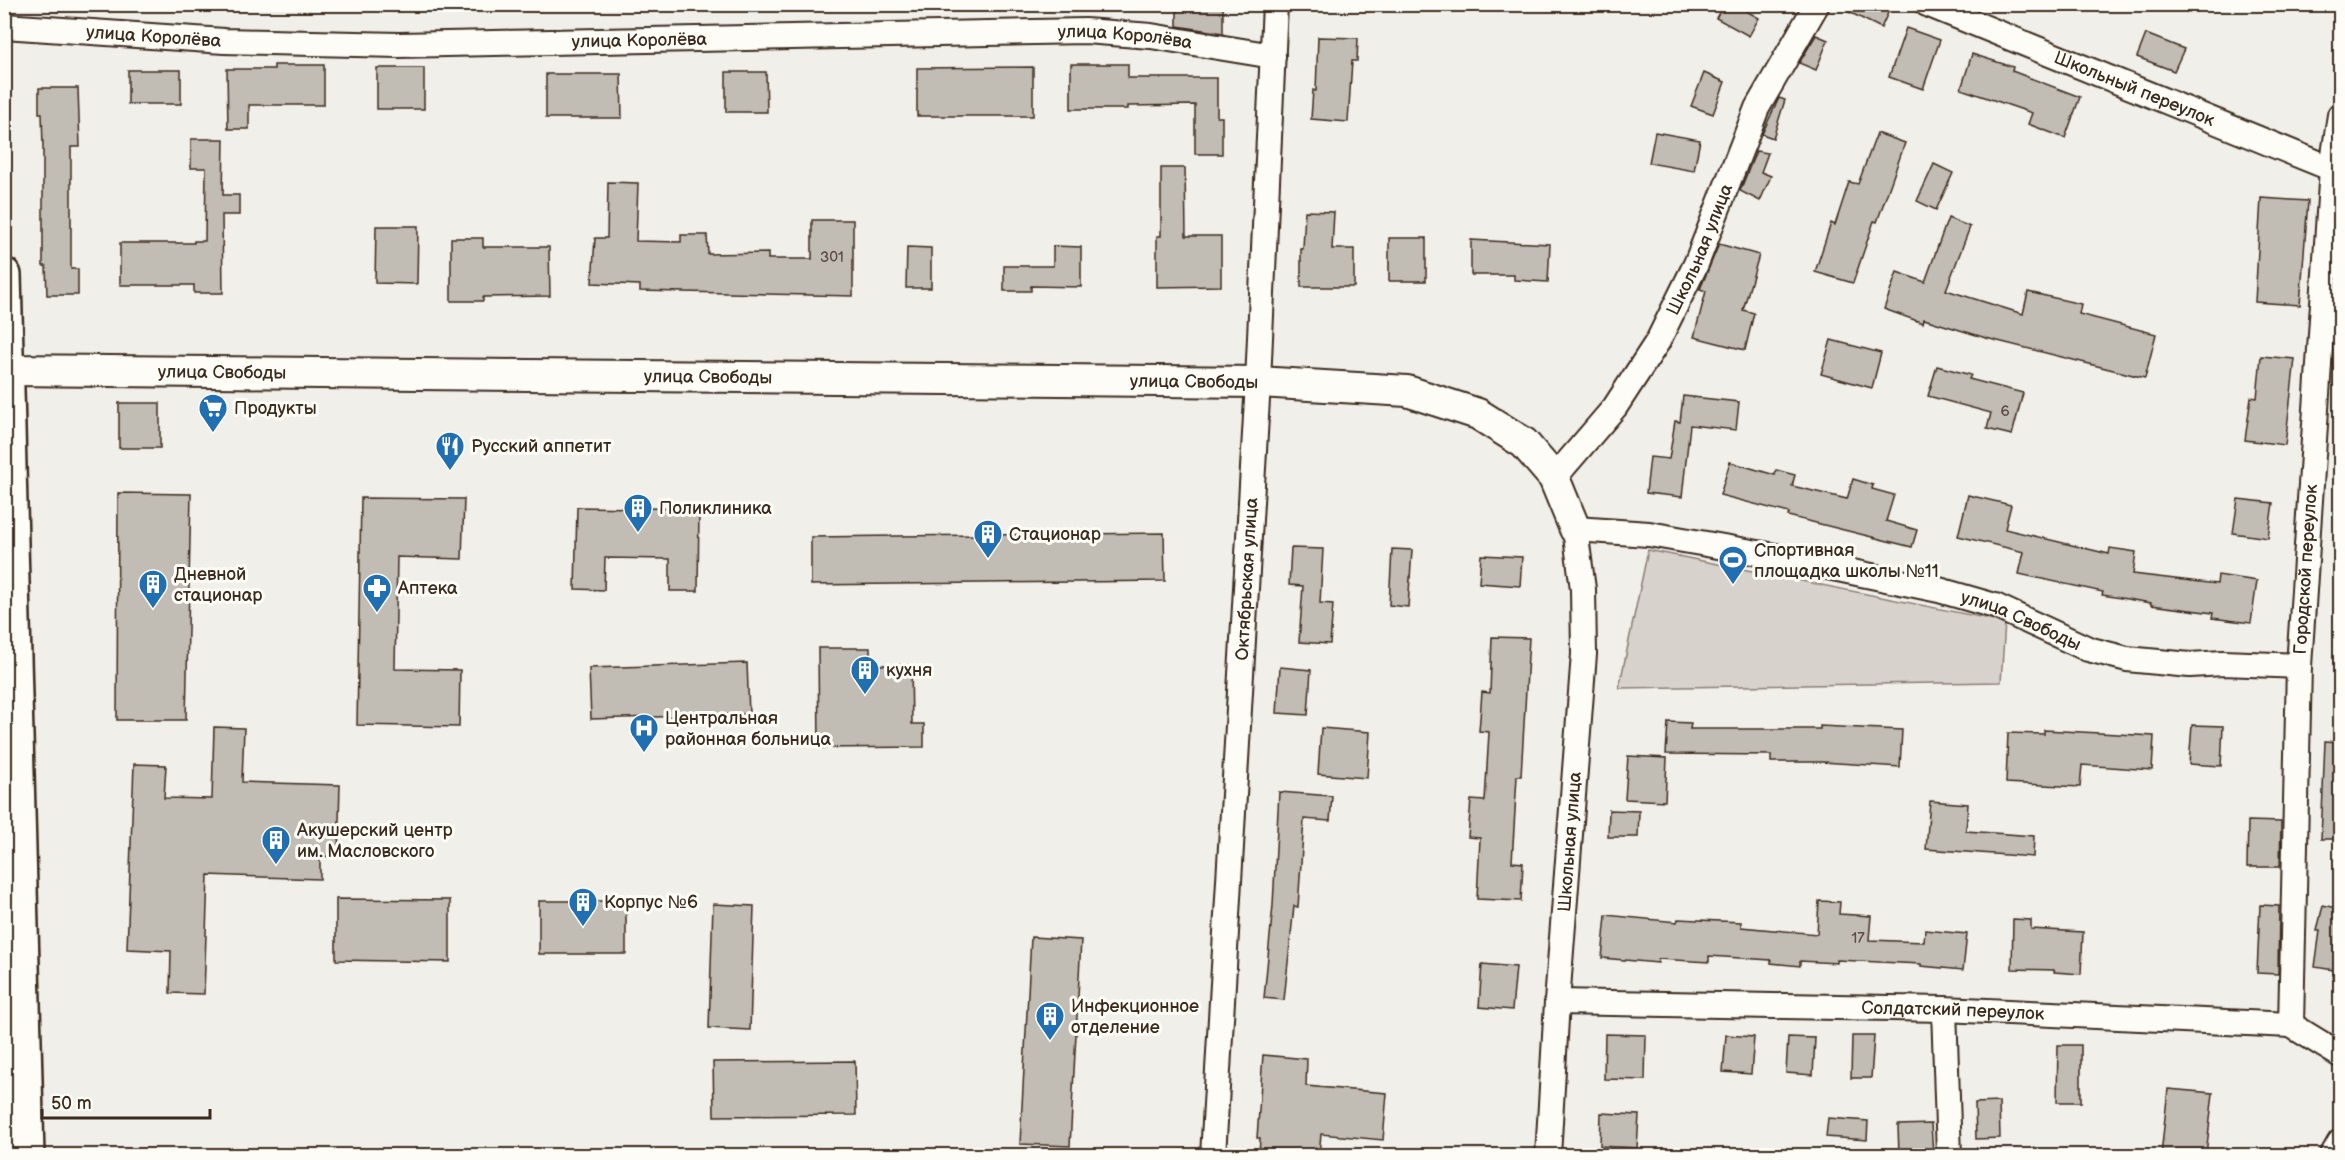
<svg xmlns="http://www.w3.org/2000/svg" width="2345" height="1160" font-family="'Balsamiq Sans',sans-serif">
  <rect width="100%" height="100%" fill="#f1efea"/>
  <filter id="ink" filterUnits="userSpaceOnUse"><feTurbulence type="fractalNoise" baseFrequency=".0167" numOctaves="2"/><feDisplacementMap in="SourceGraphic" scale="12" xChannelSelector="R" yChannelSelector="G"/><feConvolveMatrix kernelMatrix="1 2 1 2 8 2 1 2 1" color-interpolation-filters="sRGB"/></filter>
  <g filter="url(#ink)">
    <path fill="#d7d2cc" stroke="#897e75" stroke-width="1.5" d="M1648,550l357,72 -4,60 -382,6z"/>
    <g fill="#c1bcb4" stroke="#3b2a1e" stroke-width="1.5">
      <path d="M1177,4h46v29l-46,-7z"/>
      <path d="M1724,4h10l25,14 -10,18 -33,-18z"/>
      <path d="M1833,4h59l-11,24z"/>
      <path d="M1906,28l34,12 -17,49 -34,-12z"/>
      <path d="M2146,34l38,15 -10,22 -37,-14z"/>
      <path d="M1816,35l12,5 -12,30 -17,-7z"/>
      <path d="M1318,37l40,1 -1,23h-5l-4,61 -37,-3 2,-29 3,1z"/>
      <path d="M1972,54l41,13 -1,4 68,26 -15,41 -37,-14 4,-11 -71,-24z"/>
      <path d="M1071,64h57v14h89v39h5v37h-27v-49l-67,1v3h-57z"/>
      <path d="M274,65h50v40h-75v24h-21l-1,-60h47z"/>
      <path d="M1033,67v49h-116v-48z"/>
      <rect x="377" y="68" width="47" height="41"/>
      <rect x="128" y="70" width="53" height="34"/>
      <path d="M726,72h40l1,40h-41z"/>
      <path d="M1704,73l21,9 -12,32 -22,-8z"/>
      <path d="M546,74h75l1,44h-76z"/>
      <path d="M39,88h39l2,59h-9v122h7v26h-31l-1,-29h-3v-119l-1,-34h-3z"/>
      <path d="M1779,98l6,2 -12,38 -11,-4z"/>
      <path d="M1655,132l45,8 -6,31 -45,-8z"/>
      <path d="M1877,133l28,10 -28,79 -3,-1 -21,62 -38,-11 16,-49 4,2 14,-43 9,2z"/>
      <path d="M191,139h33l-1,56h16v20h-17l1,78h-29v-8h-74v-42h74v-2h11l1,-73h-15z"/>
      <path d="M1756,151l12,2 -7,19 10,4 -11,25 -20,-10z"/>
      <path d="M1934,164l19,9 -17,37 -19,-9z"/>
      <path d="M1161,168h24l1,68h35v50l-64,1v-51h4z"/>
      <path d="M608,182l30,1 -2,58 45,1v-7h26l1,19 60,-1v6h44v-39h41v76l-213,-5v-6l-48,-2 3,-45h12z"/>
      <path d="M2261,198l47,3 -8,104 -45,-3z"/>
      <path d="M1305,211l29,1 -2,37h22v38h-53v-38h2z"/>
      <path d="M1948,218l22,9 -24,63 77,24 5,-22 53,12 -2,10 77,20 -11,44 -159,-40 -62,-19 -1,4 -39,-14 13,-37 28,10z"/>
      <path d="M376,226h42l-1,58 -42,-1z"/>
      <path d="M451,238h32v9h66l1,49 -67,1v4h-32z"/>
      <rect x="1389" y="238" width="37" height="43"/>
      <path d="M1471,240l79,4 -2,38 -34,-2v-5h-43z"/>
      <path d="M1719,244l40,11 -16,55 11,3 -9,37 -51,-13 12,-46 -6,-2z"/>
      <path d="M1053,246l28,1v40l-50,-1v5h-27v-25h49z"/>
      <path d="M907,247l24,1v40h-25z"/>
      <path d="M1831,340l50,13 -9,35 -51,-14z"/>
      <path d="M2261,356l34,3 -10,86 -40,-5 6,-43 6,1z"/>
      <path d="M1937,366l34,9 -2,4 54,14 -11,42 -25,-6 4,-16 -63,-17z"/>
      <path d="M1683,396l56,6 -3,28 -46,-5 -8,72 -36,-4 4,-36 19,2 6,-38 5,1z"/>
      <rect x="119" y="403" width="41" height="45"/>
      <path d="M1730,462l45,13 1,-5 19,5 -3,11 55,13 6,-20 20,6 -1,4 22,6 -8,26 31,9 -5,17 -124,-31 1,-3 -69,-18z"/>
      <path d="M118,493l73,1 -5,226h-69z"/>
      <path d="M1968,495l43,10 -6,24 104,25 1,-6 26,4 -3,22 84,10 1,-9 39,6 -6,42 -39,-5 1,-5 -62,-8v-2l-49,-8 1,-3 -84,-18 5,-22 -66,-16z"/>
      <path d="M361,498l103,1 -2,60 -65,-2 -2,112 65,1 -1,57 -102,-2z"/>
      <path d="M2238,499l35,4 -5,35 -35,-5z"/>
      <path d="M577,507l122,2 -1,82h-28v-32l-65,-1 -1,32 -29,-1z"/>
      <path d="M1164,533l1,48 -354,4v-48z"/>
      <path d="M1291,548l32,1 -3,54 13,1 -3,40 -31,-2 4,-56 -14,-1z"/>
      <path d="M1392,549l20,1 -4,57 -19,-2z"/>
      <path d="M1481,555l41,2 -2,29 -41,-3z"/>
      <path d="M1492,637l37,1 -8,138h-4l-5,86 11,1 -2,38 -44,-2 3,-61 -12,-1 3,-37 14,1 4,-69 -10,-1 3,-39 8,1z"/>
      <path d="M818,648h52v17h41l1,59h12v23l-105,1z"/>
      <path d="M747,663l2,51 -158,5 -2,-51z"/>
      <path d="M1280,667l31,3 -3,45 -31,-2z"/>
      <path d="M1668,722l23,1 -1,6h130v-3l82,4 -2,37 -78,-5h-51v-7l-105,-1z"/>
      <path d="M2192,725l31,1 -2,40 -32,-2z"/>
      <path d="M214,727l30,1 -2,54 98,3 -2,72 -18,-1v23l-112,-4 -4,119 -34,-1 1,-42 -44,-2 7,-185 32,1 -2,33 48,1z"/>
      <path d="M1321,728l49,4 -3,46 -49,-4z"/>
      <path d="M2044,730l110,6 -2,34 -70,-5 -2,22 -74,-4 2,-50 36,1z"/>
      <path d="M2325,741l15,1v97h-19z"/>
      <path d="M1628,756l39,2 -2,43 -40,-2z"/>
      <path d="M1279,792l53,4 -2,25 -26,-2 -6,88 -4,-1 -10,94 -20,-2 9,-93z"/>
      <path d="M1930,801l38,3 -2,27 68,5 -1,21 -107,-8z"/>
      <path d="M1609,810l30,1 -1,26h-30z"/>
      <path d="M2248,821l33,1 -1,45h-33z"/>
      <path d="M336,899l114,1v62l-114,-2z"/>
      <rect x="539" y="901" width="87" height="53"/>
      <path d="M1819,901l21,1 -1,12 32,2 -2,24 55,2 1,-12 42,4 -4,36 -42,-4v-2l-84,-4v3l-37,-2v5l-29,-3v-3l-62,-4v6l-51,-3v4l-56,-5 4,-43 71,7 1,-3 63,3v5l76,7z"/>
      <path d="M713,904l41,2 -4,124 -41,-2z"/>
      <path d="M2260,905l19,1 -1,68 -21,-1z"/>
      <path d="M2323,905l17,4v62l-25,-4 5,-36h-3z"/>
      <path d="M2013,919l18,1v9l52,3 -2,42 -27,-2v-2l-42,-1z"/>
      <path d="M1031,937l50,3 -11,206 -50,-2z"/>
      <path d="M1482,964l34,3 -4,43 -33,-3z"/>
      <path d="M1605,1034l41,1 -1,45 -41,-1z"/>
      <path d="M1726,1035l28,2 -3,37 -28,-2z"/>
      <path d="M1852,1036h22l-3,42h-20z"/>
      <path d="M1788,1037l27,1 -2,37 -27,-2z"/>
      <path d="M2058,1045h23v57h-24z"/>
      <path d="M1263,1055l44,4 -1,27 81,7 -4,47 -62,-6 -2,21h-60l1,-17h-3z"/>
      <path d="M855,1061l1,54 -142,1 -1,-54z"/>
      <path d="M2168,1089l45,4 -7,62h-45z"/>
      <path d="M1999,1102l1,36 -24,1 -1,-36z"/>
      <path d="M1601,1113l38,2 -2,33 -37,-2z"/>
      <path d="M1828,1118l40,3 -1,19 -41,-3z"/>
      <path d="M1931,1124l2,31h-34l-1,-30z"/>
    </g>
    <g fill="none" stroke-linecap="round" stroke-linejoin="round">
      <g stroke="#3b2a1e" stroke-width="28">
        <g id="minor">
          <path id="s1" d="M1927,4l413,168"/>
          <path id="s2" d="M4,26l220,15 175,4 686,-14 66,5 122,20"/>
          <path id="s3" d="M1554,478l61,-71 43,-66 38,-77 61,-156 60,-104"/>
          <path id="s4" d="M1557,1002l387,7 347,16 49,30"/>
          <path d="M1944,1009l5,147"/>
          <path id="s5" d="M2291,1025l8,-359 33,-498 8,-53"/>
          <path id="s6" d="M1213,1156l45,-774 17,-378"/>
          <path id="s7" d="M1548,1156l9,-154 27,-348 -1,-65 -8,-60 74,5 126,22 164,34 56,16 93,43 39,10 63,6 33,-2 76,3"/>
          <path d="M2332,1156l8,-14"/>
        </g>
      </g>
      <g stroke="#3b2a1e" stroke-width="34">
        <g id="tertiary">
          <path id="s8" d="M8,370l1250,12 149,9 71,23 46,29 30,35 21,51"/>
        </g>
      </g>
      <g stroke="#3b2a1e" stroke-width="38">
        <path id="trunk" d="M4,275l23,881"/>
      </g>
      <use href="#minor" stroke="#fdfcf7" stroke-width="24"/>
      <use href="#tertiary" stroke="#fdfcf7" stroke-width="30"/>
      <use href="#trunk" stroke="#fdfcf7" stroke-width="33"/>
    </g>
  </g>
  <defs>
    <g id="supermarket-pin" transform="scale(1.5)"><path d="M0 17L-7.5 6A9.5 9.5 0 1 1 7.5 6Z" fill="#1f6fb2" stroke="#fdfcf7"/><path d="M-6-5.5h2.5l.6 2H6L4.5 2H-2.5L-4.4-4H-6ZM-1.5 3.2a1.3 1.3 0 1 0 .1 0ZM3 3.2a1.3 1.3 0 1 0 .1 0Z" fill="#fff"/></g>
    <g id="restaurant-pin" transform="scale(1.5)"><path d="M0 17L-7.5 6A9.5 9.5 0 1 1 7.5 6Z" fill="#1f6fb2" stroke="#fdfcf7"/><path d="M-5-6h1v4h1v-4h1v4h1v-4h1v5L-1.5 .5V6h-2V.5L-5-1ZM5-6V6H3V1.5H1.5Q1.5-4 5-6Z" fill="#fff"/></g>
    <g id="building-pin" transform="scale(1.5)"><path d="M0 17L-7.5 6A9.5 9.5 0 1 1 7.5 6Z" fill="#1f6fb2" stroke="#fdfcf7"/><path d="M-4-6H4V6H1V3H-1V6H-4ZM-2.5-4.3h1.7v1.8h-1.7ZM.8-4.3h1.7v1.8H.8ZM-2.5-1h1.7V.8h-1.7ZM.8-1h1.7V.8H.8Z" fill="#fff"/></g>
    <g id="stadium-pin" transform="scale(1.5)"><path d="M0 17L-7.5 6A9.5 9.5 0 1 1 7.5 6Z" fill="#1f6fb2" stroke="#fdfcf7"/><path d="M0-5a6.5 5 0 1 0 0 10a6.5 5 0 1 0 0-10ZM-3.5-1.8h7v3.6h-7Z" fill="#fff"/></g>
    <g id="pharmacy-pin" transform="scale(1.5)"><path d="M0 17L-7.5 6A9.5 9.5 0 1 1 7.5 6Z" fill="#1f6fb2" stroke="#fdfcf7"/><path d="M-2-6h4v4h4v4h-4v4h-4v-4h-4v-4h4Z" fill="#fff"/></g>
    <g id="hospital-pin" transform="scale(1.5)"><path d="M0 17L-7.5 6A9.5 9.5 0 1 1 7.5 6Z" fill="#1f6fb2" stroke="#fdfcf7"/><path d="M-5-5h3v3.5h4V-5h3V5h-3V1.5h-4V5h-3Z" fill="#fff"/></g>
  </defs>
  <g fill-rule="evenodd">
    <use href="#supermarket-pin" x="213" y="408"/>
    <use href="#restaurant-pin" x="450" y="446"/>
    <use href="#building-pin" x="638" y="508"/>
    <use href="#building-pin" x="988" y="534"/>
    <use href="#stadium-pin" x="1733" y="560"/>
    <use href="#building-pin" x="153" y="584"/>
    <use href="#pharmacy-pin" x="377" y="588"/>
    <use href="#building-pin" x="865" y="670"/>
    <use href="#hospital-pin" x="644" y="728"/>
    <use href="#building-pin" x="276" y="840"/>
    <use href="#building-pin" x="583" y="902"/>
    <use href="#building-pin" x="1050" y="1016"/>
  </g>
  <g text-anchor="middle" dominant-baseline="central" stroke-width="6" stroke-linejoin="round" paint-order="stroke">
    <g font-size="15" fill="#5c4e44">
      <text x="832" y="257">301</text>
      <text x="2005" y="411">6</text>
      <text x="1858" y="938">17</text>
    </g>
    <g font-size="18" fill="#3b2a1e" stroke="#fdfcf7">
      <text stroke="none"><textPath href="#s2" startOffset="150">улица Королёва</textPath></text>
      <text stroke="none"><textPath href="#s2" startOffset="1122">улица Королёва</textPath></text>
      <text stroke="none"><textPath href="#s2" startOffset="636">улица Королёва</textPath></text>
      <text stroke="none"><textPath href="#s1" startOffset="224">Школьный переулок</textPath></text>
      <text stroke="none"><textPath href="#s3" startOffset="273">Школьная улица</textPath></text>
      <text stroke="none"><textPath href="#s8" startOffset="214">улица Свободы</textPath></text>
      <text stroke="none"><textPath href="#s8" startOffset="700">улица Свободы</textPath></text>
      <text stroke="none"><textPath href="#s8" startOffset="1186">улица Свободы</textPath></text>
      <text stroke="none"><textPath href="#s5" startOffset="456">Городской переулок</textPath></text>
      <text stroke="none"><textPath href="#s6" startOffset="578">Октябрьская улица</textPath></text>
      <text stroke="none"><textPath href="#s7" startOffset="1086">улица Свободы</textPath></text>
      <text stroke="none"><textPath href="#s7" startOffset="315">Школьная улица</textPath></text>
      <text stroke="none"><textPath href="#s4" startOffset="396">Солдатский переулок</textPath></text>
    </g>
    <g font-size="18" fill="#3b2a1e" stroke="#fdfcf7" text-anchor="start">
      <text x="234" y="408">Продукты</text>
      <text x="471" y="446">Русский аппетит</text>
      <text x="659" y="508">Поликлиника</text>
      <text x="1009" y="534">Стационар</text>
      <text x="1754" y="550">Спортивная<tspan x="1754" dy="21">площадка школы №11</tspan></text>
      <text x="174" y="574">Дневной<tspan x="174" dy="21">стационар</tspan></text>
      <text x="398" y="588">Аптека</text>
      <text x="886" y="670">кухня</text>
      <text x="665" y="718">Центральная<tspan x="665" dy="21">районная больница</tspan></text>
      <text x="297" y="830">Акушерский центр<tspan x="297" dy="21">им. Масловского</tspan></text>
      <text x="604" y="902">Корпус №6</text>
      <text x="1071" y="1006">Инфекционное<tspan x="1071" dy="21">отделение</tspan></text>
    </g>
  </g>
  <rect width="2345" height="1160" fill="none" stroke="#fdfcf7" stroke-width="24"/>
  <rect x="12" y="12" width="2321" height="1136" fill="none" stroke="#3b2a1e" stroke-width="2" filter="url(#ink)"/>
  <path d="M42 1109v9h168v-9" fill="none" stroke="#3b2a1e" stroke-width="3"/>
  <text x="51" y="1109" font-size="18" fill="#3b2a1e" stroke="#fdfcf7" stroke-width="4.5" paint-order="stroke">50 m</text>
</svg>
